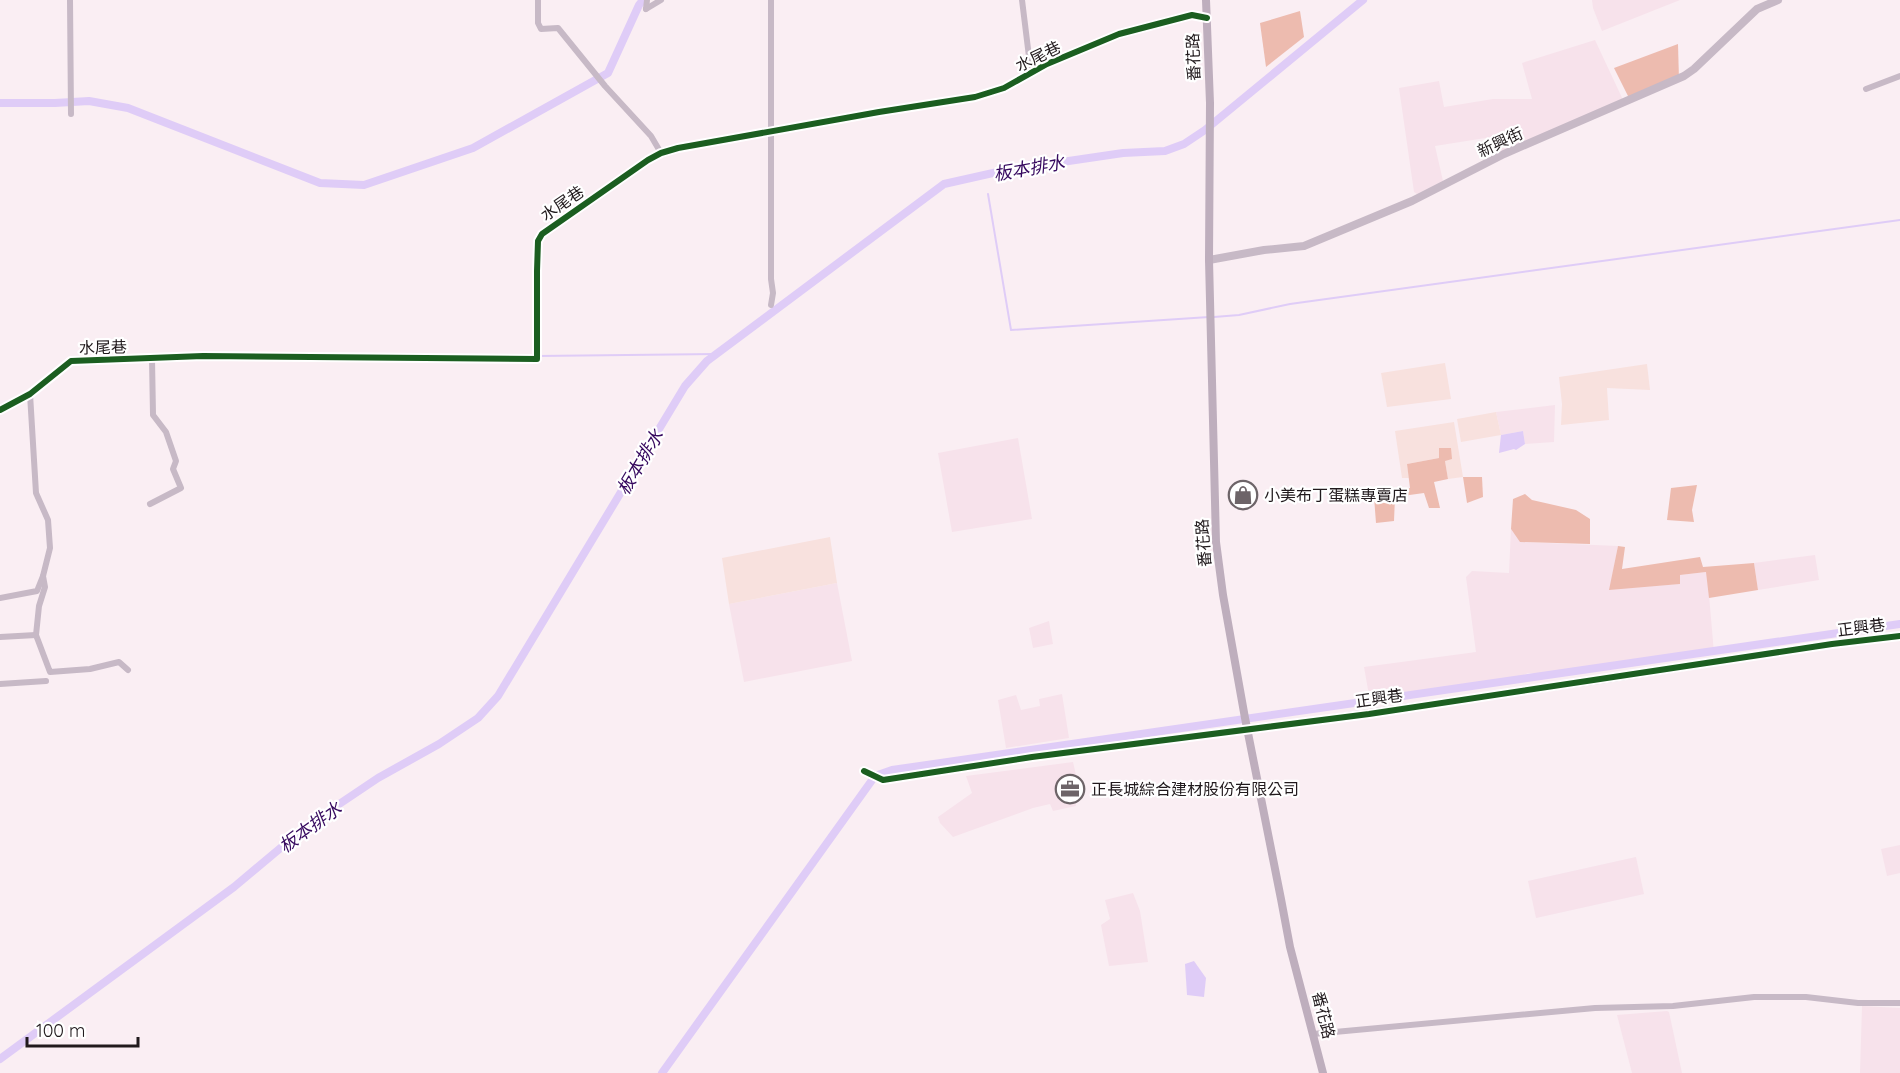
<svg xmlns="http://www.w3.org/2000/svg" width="1900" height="1073" font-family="Quicksand,'Noto Sans TC',sans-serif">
  <rect width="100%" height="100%" fill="#faeef3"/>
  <g fill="#f7e2eb">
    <path d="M1592,0h88l-78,31 -9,-23z"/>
    <path d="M1595,40l29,62 -123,54 -3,-20 -63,10 8,35 -26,13 -3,-2 -15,-104 40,-7 5,26 49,-8h39l-10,-36z"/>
    <path d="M1555,405l-1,37 -29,2 -2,-13 -22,4 -5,-23z"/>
    <path d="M1018,438l14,81 -80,13 -14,-79z"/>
    <path d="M1511,529l10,13 97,4 -8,43 70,-5v-9l27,-3 7,81 -169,22 -17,-2 -19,9 -139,19 -6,-34 112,-15 -10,-75 6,-6 37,2z"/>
    <path d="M1815,555l4,25 -61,10 -4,-27z"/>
    <path d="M837,583l15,78 -108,21 -15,-78z"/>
    <path d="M1049,621l4,23 -20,4 -4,-20z"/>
    <path d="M1062,694l7,44 -63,10 -8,-48 18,-5 5,15 19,-4 -1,-7z"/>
    <path d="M1073,762l8,35 -7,1 2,8 -23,5 -3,-7 -17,4 -80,29 -13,-14 -2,-6 34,-24 -6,-17z"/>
    <path d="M1900,845v28l-13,3 -6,-27z"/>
    <path d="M1636,857l8,37 -108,24 -8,-37z"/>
    <path d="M1133,893l7,18 8,51 -39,4 -8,-41 9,-6 -5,-19z"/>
    <path d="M1862,1006l38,2v65h-40z"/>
    <path d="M1667,1011l2,1 13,61h-50l-15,-58z"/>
  </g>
  <g fill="#f8e1de">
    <path d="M1445,363l6,36 -64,8 -6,-34z"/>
    <path d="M1647,364l3,26 -43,-2 2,32 -48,5 1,-21 -3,-27z"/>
    <path d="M1496,412l5,23 -40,7 -4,-23z"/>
    <path d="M1454,422l9,55 -15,2 -3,-18 -6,-3 -32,6 2,14h-7l-7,-47z"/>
    <path d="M830,537l7,46 -108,21 -7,-46z"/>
  </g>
  <g fill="#edbbaf">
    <path d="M1300,11l4,26 -38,30 -6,-44z"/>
    <path d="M1678,44l1,36 -49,20 -16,-32z"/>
    <path d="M1439,448h12l1,11 -7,2 3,18 -14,3 6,26h-11l-5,-15 -29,4 -1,24 -18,2 -2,-26 36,-9 -3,-24 32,-6z"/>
    <path d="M1463,477h19l1,20 -16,6z"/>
    <path d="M1697,485l-5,25 2,12 -27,-2 4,-32z"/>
    <path d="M1525,494l7,6 44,10 14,9v25l-70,-2 -9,-13 2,-30z"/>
    <path d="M1618,546l7,1 -3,22 78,-12 3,10 51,-4 4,27 -49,8 -3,-26 -26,3v9l-71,6z"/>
  </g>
  <g fill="#dfccf7">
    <path d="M1523,431l2,13 -9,6 -2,-1 -15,4 2,-18z"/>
    <path d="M1194,961l12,17 -2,19 -17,-2 -2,-31z"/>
  </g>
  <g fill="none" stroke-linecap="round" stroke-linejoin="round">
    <g stroke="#dfccf7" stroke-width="2">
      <path d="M988,194l23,136 198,-13"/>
      <path d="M1214,317l25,-2 51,-11 610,-84"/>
      <path d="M538,356l178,-2"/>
    </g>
    <g stroke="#dfccf7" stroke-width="8">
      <path d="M0,103h55l34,-2 39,7 192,75 44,2 109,-37 135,-75 31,-68 4,-5"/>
      <path d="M0,1059l234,-172 74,-62 70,-47 61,-34 39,-26 20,-22 187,-310 22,-25 237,-177 89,-20 22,-1 68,-10 42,-2 19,-7 21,-14 158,-130"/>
      <path d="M662,1073l213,-297 17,-6 1008,-146"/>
    </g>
    <g stroke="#c7b9c6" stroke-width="6">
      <path d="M70,0l1,114"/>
      <path d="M538,0v23l3,6 17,-1 47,58 46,50 10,17"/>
      <path d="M771,0v279l2,14 -2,12"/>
      <path d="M1022,0l9,73"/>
      <path d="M646,9l15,-9"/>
      <path d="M646,9l1,-9"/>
      <path d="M1866,89l34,-13"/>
      <path d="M30,394l6,99 12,27 2,28 -7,28 2,11 -6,19 -3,29 14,37 40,-3 29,-7 9,8"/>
      <path d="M150,504l31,-16 -8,-19 3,-8 -10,-29 -13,-17 -1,-56"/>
      <path d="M0,598l37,-7 6,-15"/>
      <path d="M0,637l36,-2"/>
      <path d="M0,684l46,-3"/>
      <path d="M864,771l19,9 149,-23 217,-27"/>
      <path d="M1313,1034l282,-26 78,-2 81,-9h52l52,6h42"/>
    </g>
    <g stroke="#c7b9c6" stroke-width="8">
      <path d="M1209,260l55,-10 40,-4 108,-45 92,-47 180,-78 10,-7 63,-60 21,-9"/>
      <path d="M0,410l30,-16 41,-33 132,-5 334,3v-88l1,-30 4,-7 106,-74 13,-7 17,-5 201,-36 96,-15 29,-9 43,-24 72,-30 73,-19 15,3"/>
      <path d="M1249,730l350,-50 233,-36 68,-8"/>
    </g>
    <path stroke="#beaebd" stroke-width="8" d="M1206,0l4,103 -1,157 7,282 7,53 22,123 36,181 9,48 33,126"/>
    <g stroke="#fff" stroke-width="10">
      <g id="cycleway">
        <path d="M0,410l30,-16 41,-33 132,-5 334,3v-88l1,-30 4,-7 106,-74 13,-7 17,-5 201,-36 96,-15 29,-9 43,-24 72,-30 73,-19 15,3"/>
        <path d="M864,771l19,9 149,-23 337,-43 463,-70 68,-8"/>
      </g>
    </g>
    <use href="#cycleway" stroke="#1b5e20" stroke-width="6"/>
  </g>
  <defs>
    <g id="shop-ring" transform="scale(1.5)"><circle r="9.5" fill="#fff" stroke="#6d6468" stroke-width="1.5"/><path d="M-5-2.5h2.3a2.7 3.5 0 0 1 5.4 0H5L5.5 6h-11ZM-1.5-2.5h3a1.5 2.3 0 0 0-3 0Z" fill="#6d6468"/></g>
    <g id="office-ring" transform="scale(1.5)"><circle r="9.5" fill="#fff" stroke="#6d6468" stroke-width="1.5"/><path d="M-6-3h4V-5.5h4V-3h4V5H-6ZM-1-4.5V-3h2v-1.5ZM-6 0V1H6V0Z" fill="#6d6468"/></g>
  </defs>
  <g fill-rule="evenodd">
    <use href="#shop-ring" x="1243" y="495"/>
    <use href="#office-ring" x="1070" y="789"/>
  </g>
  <g text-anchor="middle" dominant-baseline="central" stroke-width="4.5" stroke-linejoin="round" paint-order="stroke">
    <g font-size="16" fill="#211a1d" stroke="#fff">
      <text transform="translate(1038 56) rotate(-26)">水尾巷</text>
      <text transform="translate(1193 57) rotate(-92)">番花路</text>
      <text transform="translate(1500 142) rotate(-25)">新興街</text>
      <text transform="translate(562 203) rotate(-34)">水尾巷</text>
      <text transform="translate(103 347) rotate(-1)">水尾巷</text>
      <text transform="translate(1203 543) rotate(-94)">番花路</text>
      <text transform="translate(1861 627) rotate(-7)">正興巷</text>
      <text transform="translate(1379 698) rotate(-8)">正興巷</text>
      <text transform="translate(1324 1015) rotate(76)">番花路</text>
    </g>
    <g font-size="16" fill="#211a1d" stroke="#fff" text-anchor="start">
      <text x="1264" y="495">小美布丁蛋糕專賣店</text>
      <text x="1091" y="789">正長城綜合建材股份有限公司</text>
    </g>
    <g font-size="18" font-style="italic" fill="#36095f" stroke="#fff">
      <text transform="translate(1029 168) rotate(-10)">板本排水</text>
      <text transform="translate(640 462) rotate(-59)">板本排水</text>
      <text transform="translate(310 827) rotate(-36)">板本排水</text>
    </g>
  </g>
  <path d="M27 1037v9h111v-9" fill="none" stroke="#211a1d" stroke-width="3"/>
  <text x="36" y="1037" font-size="18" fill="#211a1d" stroke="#ffffff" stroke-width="4.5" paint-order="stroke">100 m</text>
</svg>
